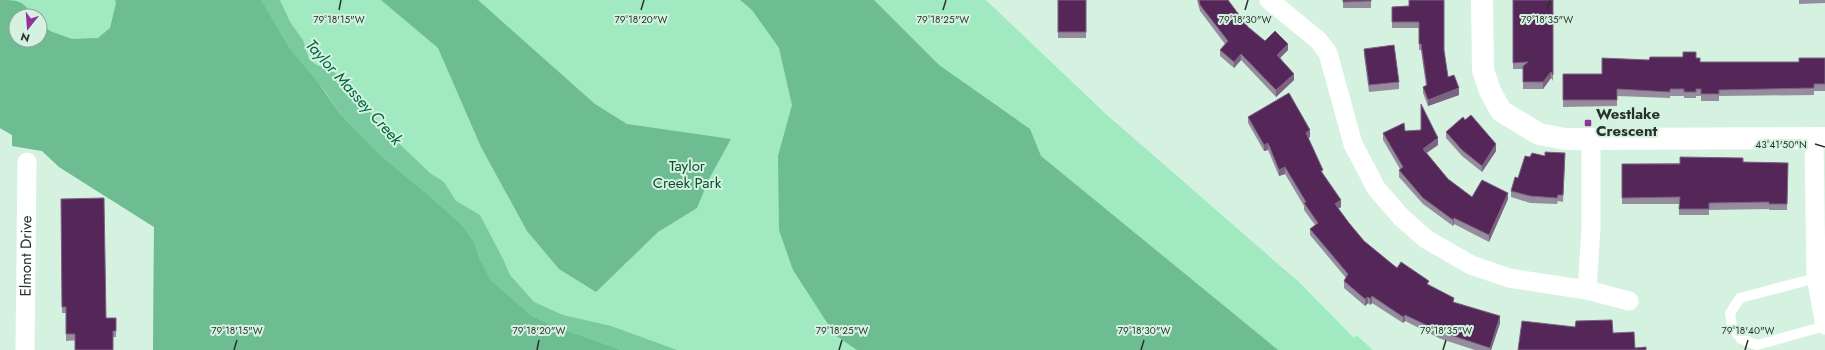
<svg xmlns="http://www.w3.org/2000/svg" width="1825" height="350" font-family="Jost,sans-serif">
  <rect width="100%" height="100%" fill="#d5f2e1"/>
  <path fill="#a1eac1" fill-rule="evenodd" d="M0,0h986l121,115 193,168 54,55 2,-3 17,15h-1220l1,-123 -95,-60 -17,-16 -30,-5v-11l-12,-7zM16,16h24v24h-24z"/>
  <g fill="#6ebc92">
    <path d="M0,0c21,0 21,1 35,16h-19v24h24v-19l10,10 22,8 26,-1 12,-10 6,-25 -1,-3h146l79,114 39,40 53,44 29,26 13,17 6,19 50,55 24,11 68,24h-469l1,-123 -95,-60 -17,-16 -30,-5v-11l-12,-7z"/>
    <path d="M381,0h97l117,104 32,20 104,15 -22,40 -12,29 -39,24 -62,60 -37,-23 -32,-38 -46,-84 -43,-99z"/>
    <path d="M740,0h134l65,65 91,64 11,27 237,194h-421l-22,-15 -42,-65 -14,-40 -1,-74 14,-51 -13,-57 -27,-38z"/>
  </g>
  <path fill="#7bc99e" d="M261,0h19l10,22 13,18 6,19 6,5 20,9 8,7 44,52 43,41 14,9 12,19 24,14 23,44 7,16 24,27 29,13 48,11 66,24h-55l-68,-24 -24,-11 -39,-34 -11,-21 -7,-19 -12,-17 -29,-26 -53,-44 -39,-40 -15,-23 -36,-43z"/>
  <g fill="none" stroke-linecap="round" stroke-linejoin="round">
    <path stroke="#fff" stroke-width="10" d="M1816,278l-76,20 -10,15 2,14 9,12 16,6 68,-19"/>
    <g stroke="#fff" stroke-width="19">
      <path d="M1269,0l49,40 10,13 25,91 23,44 25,29 25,22 45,26 38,13 78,12 4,-62v-89"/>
      <path d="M1814,138l2,140 9,47"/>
      <path d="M1587,290l42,11"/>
      <path id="s1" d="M25,350l2,-188"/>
    </g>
    <path stroke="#fff" stroke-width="22" d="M1482,0l1,70 7,21 11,20 38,23 26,5 260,-1"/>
  </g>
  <g fill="#958c9d">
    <rect x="1058" y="0" width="28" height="38"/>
    <path d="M1197,0h31l20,27 17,14 23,9 -8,8 14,22 -18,17 -35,-37 -7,8 -14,-12v-6l5,-6 -25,-33z"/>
    <rect x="1343" y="0" width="28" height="8"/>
    <path d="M1513,0h40v81l-2,-3 -8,11h-20v-20h-10z"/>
    <path d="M1799,0h26v3l-26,1z"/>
    <path d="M1409,6l35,45 4,26 11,18 -31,11 -5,-13v-6l3,-1 -5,-36h-2v-22h-27v-21z"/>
    <path d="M1364,49l35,33v7l-30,3 -5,-37z"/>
    <path d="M1696,58l4,4h99l26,-4v33h-11v4l-95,1v5h-18v-5h-5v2h-12v-2h-14v2l-53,-2v10l-54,1v-33h39l47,-14z"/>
    <path d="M1248,117l62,20 -2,1 15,36 18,33 -3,1 11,15 15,18 33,27 32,17 25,17 46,21 -9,27h-16l-34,-11 -36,-18 -2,2 -31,-20 -2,2 -2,-2 -3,3 -21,-18v-7l2,-3 -36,-43v-6l5,-4 -11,-15v-4l-19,-32 -6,2 -11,-26 -4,1 -16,-28z"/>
    <path d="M1465,120l31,31 -14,21 -20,-16 -16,-18v-6z"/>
    <path d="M1405,131l33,14 -11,8 21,26 24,18 36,2 -19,43 -35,-18 -1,2 -30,-22 -24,-27v-7l1,-1 -17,-29v-7z"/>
    <path d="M1545,156l20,3 -2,43 -5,-1 -1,3 -27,-1 -19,-6v-6l19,-34z"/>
    <path d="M1743,162l45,1 -1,47h-18v-1l-60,1v5h-30v-11h-57v-40z"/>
    <path d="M61,199l45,119h10v19l-50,4v-28h-4z"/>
  </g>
  <g fill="#7b6482">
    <path d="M1288,44v6l-11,11v-6z"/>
    <path d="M1241,54v6l-7,8v-6z"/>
    <path d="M1551,72v6l-8,11v-7z"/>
    <path d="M1294,74v6l-18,17v-7z"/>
    <path d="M1459,88v7l-31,11v-6z"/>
    <path d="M1310,130v7l-4,3v-7z"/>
    <path d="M1438,138v7l-15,10v-6z"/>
    <path d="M1268,143v7l-4,1v-6z"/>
    <path d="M1496,144v7l-14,21v-6z"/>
    <path d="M1285,167v7l-6,2v-6z"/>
    <path d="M1508,193v6l-19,43v-7z"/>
    <path d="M1341,200v7l-6,4v-7z"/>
    <path d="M1454,218v6l-1,2v-6z"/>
    <path d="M1372,296v7l-2,2v-6z"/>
    <path d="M1368,297v6l-3,3v-7z"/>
    <path d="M1405,315v6l-2,2v-6z"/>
    <path d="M1500,316v7l-9,27h-1v-2z"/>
  </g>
  <g fill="#552759" stroke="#7b6482">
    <rect x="1058" y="0" width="28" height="32"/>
    <path d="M1199,0h29l20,27 17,14 10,-10 13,13 -11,11 17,19 -18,16 -35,-36 -7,8 -14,-12 8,-9 -28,-36z"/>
    <path d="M1343,0h28v1l-28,1z"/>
    <path d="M1409,0h35v50l4,27 6,-2 5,13 -31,12 -5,-13 4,-2 -6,-41h-2v-22h-27v-15l17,-1z"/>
    <path d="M1513,0h40v75l-2,-3 -8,10h-20v-16l5,-4 -15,1z"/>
    <path d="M1394,45l5,37 -30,3 -5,-36z"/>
    <path d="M1683,52h13v6h4v4h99v-4h26v26h-11v4l-95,2v4h-18v-5h-5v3h-12v-3h-14v3l-53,-3v11h-54v-26h39v-16l47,2 1,-3h33z"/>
    <path d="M1289,93l21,37 -4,3 17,37 -2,1 20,29 -6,4 14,19 15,18 33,27 4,-6 28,19 -2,3 27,14 -1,4 47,14 -10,32 -49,-16 -36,-17 -2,2 -31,-21 -2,3 -2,-2 -3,2 -21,-18 4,-7 -38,-45 8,-6 -14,-20 2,-1 -21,-35 -6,3 -11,-27 -4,2 -16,-28z"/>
    <path d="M1421,104l17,34 -15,11 25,30 24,18 10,-17 26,13 -19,42 -35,-17 -1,2 -30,-22 -24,-28 4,-3 -20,-34 21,-10 1,8 16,-1z"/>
    <path d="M1471,115l25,29 -14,22 -20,-16 -16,-18 17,-15 2,3z"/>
    <path d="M1545,152l20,1 -2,42h-5l-1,3 -27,-2 -19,-5 4,-14 3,1 7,-22 5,1 2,-4 13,3z"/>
    <path d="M1680,157l63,1v4l45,1 -1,41h-18v-2l-60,1v6h-30l1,-12 -58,1v-34h58z"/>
    <path d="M104,198l2,120h10v13h-3v19h-38v-16h-9v-27h-4l-1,-108z"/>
    <path d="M1612,320l1,13 21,-1 1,16 11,-1v3h-128l4,-29 53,6 1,-6z"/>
  </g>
  <path fill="none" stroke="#27322b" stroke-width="1.5" d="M339,10l2,-10M641,10l3,-10M943,10l3,-10M1245,10l3,-10M1547,10l3,-10M1815,144l10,3M234,350l3,-10M537,350l2,-10M839,350l3,-10M1141,350l3,-10M1443,350l3,-10M1745,350l3,-10"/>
  <rect fill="#92329b" stroke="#d5f2e1" stroke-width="1.5" x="1584" y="119" width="8" height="8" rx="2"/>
  <g text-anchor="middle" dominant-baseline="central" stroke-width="4" stroke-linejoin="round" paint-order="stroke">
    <g font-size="15" font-weight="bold" fill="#27322b" stroke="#d5f2e1" text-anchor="start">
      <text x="1596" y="114">Westlake<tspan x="1596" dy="17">Crescent</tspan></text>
    </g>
    <g font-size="15" fill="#0d4c30" stroke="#d5f2e1">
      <text x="687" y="166">Taylor<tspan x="687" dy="17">Creek Park</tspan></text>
    </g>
    <g font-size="15" fill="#27322b" stroke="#d5f2e1">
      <text stroke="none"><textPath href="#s1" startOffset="94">Elmont Drive</textPath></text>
    </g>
    <g font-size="16" font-style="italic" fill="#016741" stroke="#d5f2e1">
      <text transform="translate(354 92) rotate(48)">Taylor Massey Creek</text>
    </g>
  </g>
  <g font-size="10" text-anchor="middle" fill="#27322b" stroke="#d5f2e1" stroke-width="4" stroke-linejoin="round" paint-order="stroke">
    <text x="339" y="23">79°18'15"W</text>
    <text x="641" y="23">79°18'20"W</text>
    <text x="943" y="23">79°18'25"W</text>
    <text x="1245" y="23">79°18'30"W</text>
    <text x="1547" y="23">79°18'35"W</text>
    <text x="1781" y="148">43°41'50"N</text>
    <text x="237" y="334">79°18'15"W</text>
    <text x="539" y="334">79°18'20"W</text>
    <text x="842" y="334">79°18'25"W</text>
    <text x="1144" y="334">79°18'30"W</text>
    <text x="1446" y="334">79°18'35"W</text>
    <text x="1748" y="334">79°18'40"W</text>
  </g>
  <g transform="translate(28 28) rotate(197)"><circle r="19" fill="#d5f2e1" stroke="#8fa598"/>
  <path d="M0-3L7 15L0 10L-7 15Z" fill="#92329b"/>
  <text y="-6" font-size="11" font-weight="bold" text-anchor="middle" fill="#27322b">N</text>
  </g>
</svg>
